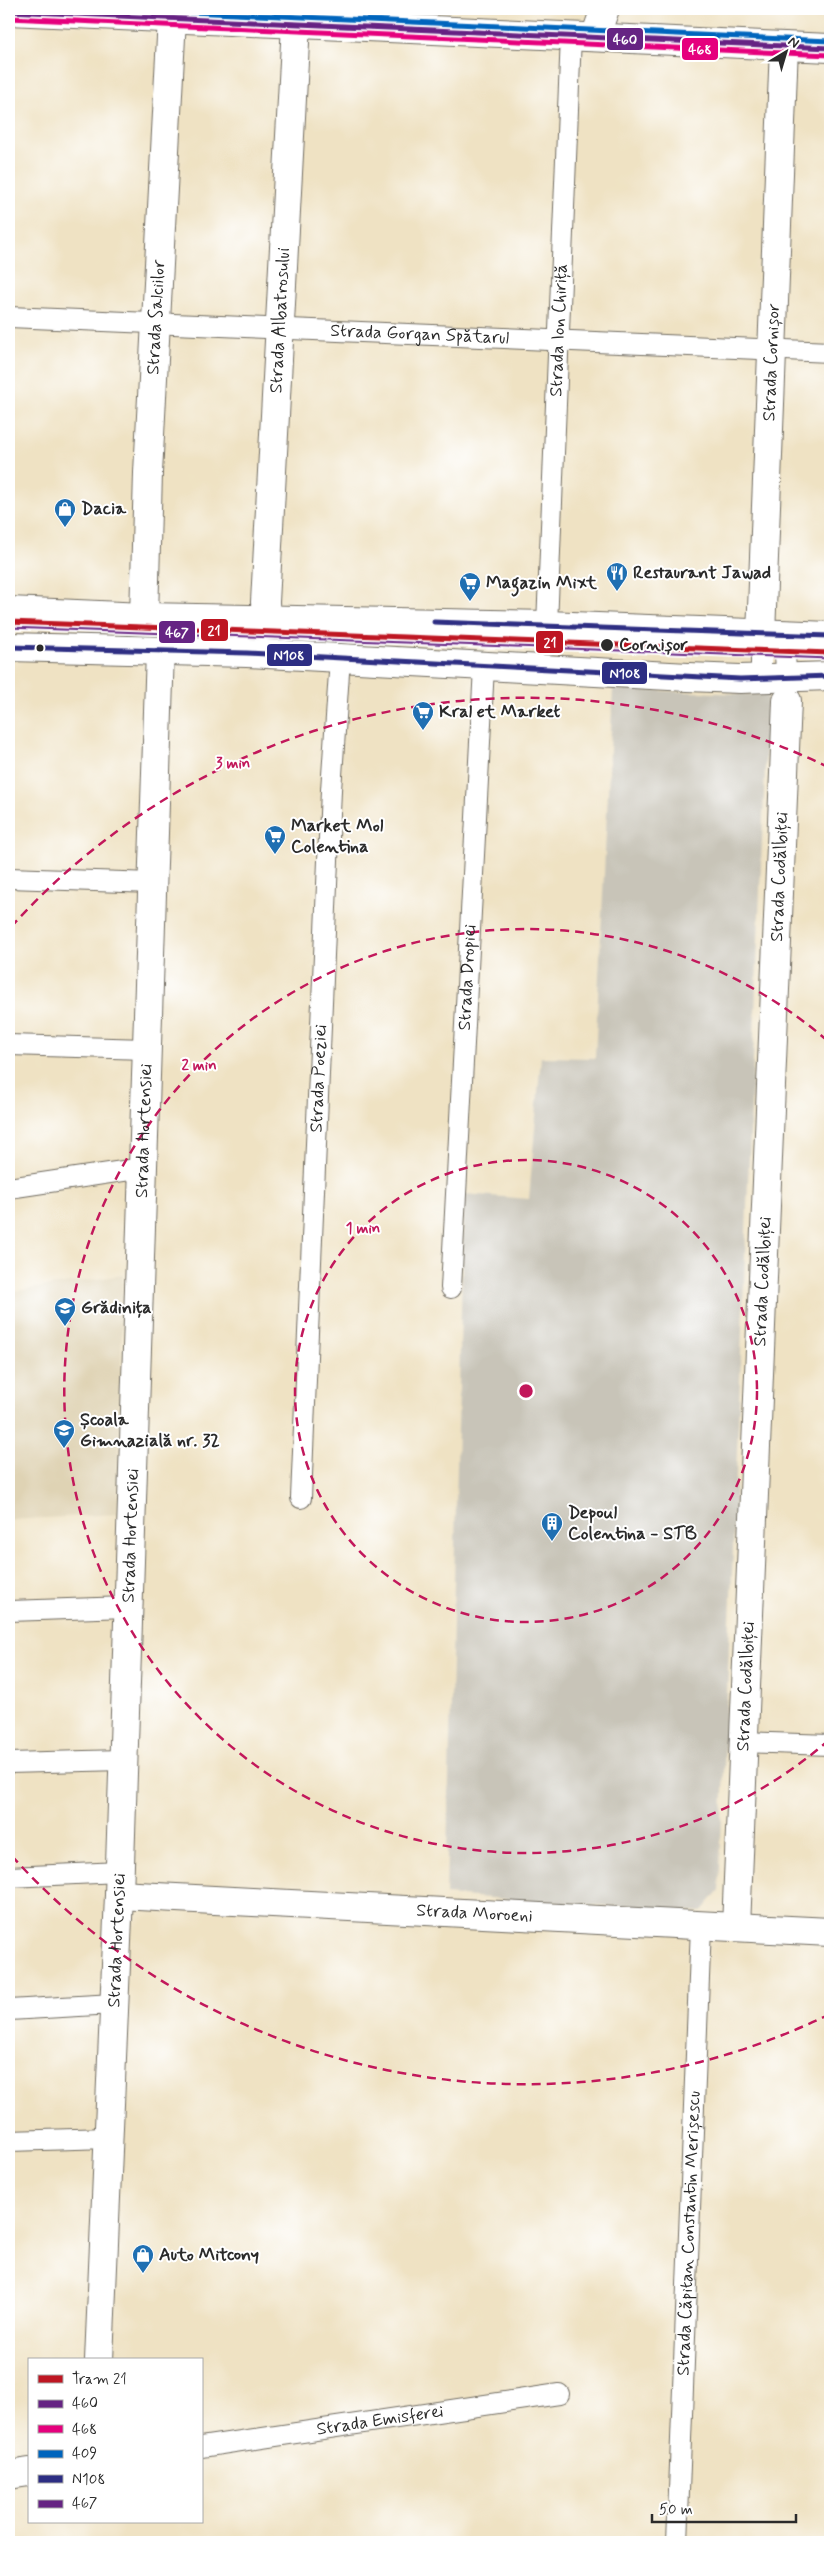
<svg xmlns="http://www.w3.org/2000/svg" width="839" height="2551" font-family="Mynerve,sans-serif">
  <rect width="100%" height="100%" fill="#fff"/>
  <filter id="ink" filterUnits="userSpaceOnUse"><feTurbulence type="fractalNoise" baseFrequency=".02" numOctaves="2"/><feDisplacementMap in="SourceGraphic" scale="10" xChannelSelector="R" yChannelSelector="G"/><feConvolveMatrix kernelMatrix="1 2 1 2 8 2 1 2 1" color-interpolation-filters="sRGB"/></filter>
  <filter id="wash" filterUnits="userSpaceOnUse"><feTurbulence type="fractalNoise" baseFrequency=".0096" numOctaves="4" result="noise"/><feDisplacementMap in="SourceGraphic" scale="20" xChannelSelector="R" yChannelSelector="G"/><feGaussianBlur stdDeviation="1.12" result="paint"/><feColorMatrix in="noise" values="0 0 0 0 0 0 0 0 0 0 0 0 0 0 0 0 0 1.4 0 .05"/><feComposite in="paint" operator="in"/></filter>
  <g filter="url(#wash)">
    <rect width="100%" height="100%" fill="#efe2c3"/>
    <path fill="#dfd3b4" d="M123,1275l-5,239 -109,6v-228z"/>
    <path fill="#c8c4b8" d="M613,689l155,6 -49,1195 -18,22 -255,-17 18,-701 65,5 12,-142 54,1z"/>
  </g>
  <g filter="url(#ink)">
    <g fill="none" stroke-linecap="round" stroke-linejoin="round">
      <g stroke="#706b60" stroke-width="22">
        <g id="street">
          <path id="s1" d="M9,317l821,35"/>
          <path id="s2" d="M547,625l24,-589"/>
          <path d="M784,635l3,55"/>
          <path d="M761,678v-44"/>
          <path d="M9,878l143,5"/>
          <path d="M9,1045l137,4"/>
          <path d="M9,1188l134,-20"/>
          <path id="s3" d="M451,1288l33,-621"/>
          <path id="s4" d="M301,1498l30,-708 9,-132"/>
          <path d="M9,1611l118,-4"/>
          <path d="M743,1742l87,3"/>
          <path d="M9,1763l113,-3"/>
          <path d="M9,1877l111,-5"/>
          <path d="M9,2010l105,-6"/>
          <path d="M9,2141l99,-3"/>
          <path id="s5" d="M201,2447l358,-53"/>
          <path id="s6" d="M677,2542l24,-616"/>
        </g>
      </g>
      <g stroke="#706b60" stroke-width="30">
        <g id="secondary">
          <path d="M9,11l821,37"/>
          <path d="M595,37l10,-28"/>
          <path id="s7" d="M144,617l4,-144 24,-455"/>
          <path id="s8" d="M266,618l-1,-16 31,-578"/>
          <path id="s9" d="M761,634l23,-588"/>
          <path id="s10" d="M119,1895l711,37"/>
          <path id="s11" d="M736,1927l51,-1226"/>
          <path id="s12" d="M99,2360l20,-465 41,-1244"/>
          <path d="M9,2475l20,-3"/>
        </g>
      </g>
      <g stroke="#706b60" stroke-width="30">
        <g id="primary">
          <path d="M9,611l135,6 403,8 283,11"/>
          <path d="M9,647l238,6 441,24 52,2 90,-3"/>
        </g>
      </g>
      <use href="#street" stroke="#fff" stroke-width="20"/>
      <use href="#secondary" stroke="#fff" stroke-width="28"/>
      <use href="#primary" stroke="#fff" stroke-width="28"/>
      <g stroke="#fff" stroke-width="9">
        <path id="bus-1" d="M9,11l821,37"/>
      </g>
      <g stroke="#fff" stroke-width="9">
        <path id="bus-2" d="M9,18l821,37"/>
      </g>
      <g stroke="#fff" stroke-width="9">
        <path id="bus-3" d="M126,9l704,32"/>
      </g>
      <g stroke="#fff" stroke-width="9">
        <g id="bus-4">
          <path d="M434,622l396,14"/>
          <path d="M9,647l238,6 493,26 90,-3"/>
        </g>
      </g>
      <g stroke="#fff" stroke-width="9">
        <path id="bus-5" d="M9,626l821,31"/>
      </g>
      <use href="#bus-1" stroke="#662483" stroke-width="5"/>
      <use href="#bus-2" stroke="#e5007d" stroke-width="5"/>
      <use href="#bus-3" stroke="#0065bd" stroke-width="5"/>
      <use href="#bus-4" stroke="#2d2e83" stroke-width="5"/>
      <use href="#bus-5" stroke="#662483" stroke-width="5"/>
      <g stroke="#fff" stroke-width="9">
        <path id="tram-1" d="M9,622l821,31"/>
      </g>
      <use href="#tram-1" stroke="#be1622" stroke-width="5"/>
    </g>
  </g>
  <g fill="none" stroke="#c2185b" stroke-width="2.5" stroke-dasharray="9 6">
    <circle cx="526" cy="1391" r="231"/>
    <path d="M829 1740A462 462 0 1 1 829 1042"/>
    <path d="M830 2014A693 693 0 0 1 11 1855M11 927A693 693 0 0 1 830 768"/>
  </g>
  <defs>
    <g id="shop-pin" transform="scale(1.125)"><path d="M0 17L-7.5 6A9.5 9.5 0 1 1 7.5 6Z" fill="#1f6fb2" stroke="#fff"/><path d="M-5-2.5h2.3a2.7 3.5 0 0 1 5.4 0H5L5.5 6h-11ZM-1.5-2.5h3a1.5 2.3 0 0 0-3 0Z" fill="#fff"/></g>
    <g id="restaurant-pin" transform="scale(1.125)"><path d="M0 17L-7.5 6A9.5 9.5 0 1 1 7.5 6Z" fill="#1f6fb2" stroke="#fff"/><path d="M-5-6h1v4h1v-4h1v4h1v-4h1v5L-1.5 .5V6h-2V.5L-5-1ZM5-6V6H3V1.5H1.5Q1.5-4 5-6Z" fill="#fff"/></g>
    <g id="supermarket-pin" transform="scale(1.125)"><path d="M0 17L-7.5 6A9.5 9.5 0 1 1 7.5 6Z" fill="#1f6fb2" stroke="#fff"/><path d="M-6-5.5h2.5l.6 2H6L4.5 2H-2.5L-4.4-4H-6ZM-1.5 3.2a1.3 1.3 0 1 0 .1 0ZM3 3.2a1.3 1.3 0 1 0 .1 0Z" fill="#fff"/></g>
    <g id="school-pin" transform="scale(1.125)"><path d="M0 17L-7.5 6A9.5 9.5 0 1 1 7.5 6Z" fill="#1f6fb2" stroke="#fff"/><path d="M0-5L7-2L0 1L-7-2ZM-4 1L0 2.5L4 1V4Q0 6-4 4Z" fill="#fff"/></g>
    <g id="building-pin" transform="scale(1.125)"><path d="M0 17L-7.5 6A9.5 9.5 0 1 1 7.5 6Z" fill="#1f6fb2" stroke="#fff"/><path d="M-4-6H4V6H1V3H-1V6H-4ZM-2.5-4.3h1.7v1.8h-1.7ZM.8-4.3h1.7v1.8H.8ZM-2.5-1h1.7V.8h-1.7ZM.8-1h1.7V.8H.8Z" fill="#fff"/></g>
  </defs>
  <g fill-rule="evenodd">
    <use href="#shop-pin" x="65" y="509"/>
    <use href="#restaurant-pin" x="617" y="573"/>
    <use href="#supermarket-pin" x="470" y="583"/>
    <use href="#supermarket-pin" x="423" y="712"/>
    <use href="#supermarket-pin" x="275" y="836"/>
    <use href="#school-pin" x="65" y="1308"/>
    <use href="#school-pin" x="64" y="1430"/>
    <use href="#building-pin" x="552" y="1523"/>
    <use href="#shop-pin" x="143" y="2255"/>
  </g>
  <g fill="#2b2b2b" stroke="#fff" stroke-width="2">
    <circle cx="607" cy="645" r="7"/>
    <circle cx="40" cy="648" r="4.5"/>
  </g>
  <g text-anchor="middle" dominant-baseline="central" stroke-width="4" stroke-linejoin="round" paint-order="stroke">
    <g font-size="18" fill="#2b2b2b" stroke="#fff">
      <text stroke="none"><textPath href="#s7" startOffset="300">Strada Salciilor</textPath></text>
      <text stroke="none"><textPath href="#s8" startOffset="298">Strada Albatrosului</textPath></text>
      <text stroke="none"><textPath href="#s2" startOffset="295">Strada Ion Chiriță</textPath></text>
      <text stroke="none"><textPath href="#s1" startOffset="411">Strada Gorgan Spătarul</textPath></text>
      <text stroke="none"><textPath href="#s9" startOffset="272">Strada Cornișor</textPath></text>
      <text stroke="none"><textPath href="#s11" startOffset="1051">Strada Codălbiței</textPath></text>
      <text stroke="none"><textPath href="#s3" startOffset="311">Strada Dropiei</textPath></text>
      <text stroke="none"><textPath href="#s4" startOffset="420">Strada Poeziei</textPath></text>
      <text stroke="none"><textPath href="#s12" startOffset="1230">Strada Hortensiei</textPath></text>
      <text stroke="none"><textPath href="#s11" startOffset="646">Strada Codălbiței</textPath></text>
      <text stroke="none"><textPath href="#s12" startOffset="825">Strada Hortensiei</textPath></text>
      <text stroke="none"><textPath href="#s11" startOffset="241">Strada Codălbiței</textPath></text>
      <text stroke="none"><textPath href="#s10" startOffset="356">Strada Moroeni</textPath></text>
      <text stroke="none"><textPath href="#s12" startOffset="420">Strada Hortensiei</textPath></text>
      <text stroke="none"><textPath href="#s6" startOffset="309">Strada Căpitan Constantin Merișescu</textPath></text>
      <text stroke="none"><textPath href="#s5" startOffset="181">Strada Emisferei</textPath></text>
    </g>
    <g font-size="18" font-weight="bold" fill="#2b2b2b" stroke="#fff" text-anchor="start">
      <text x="81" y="509">Dacia</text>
      <text x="633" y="573">Restaurant Jawad</text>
      <text x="486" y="583">Magazin Mixt</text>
      <text x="439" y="712">Kral et Market</text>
      <text x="291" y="826">Market Mol<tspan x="291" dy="21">Colentina</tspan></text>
      <text x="81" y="1308">Grădinița</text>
      <text x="80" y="1420">Școala<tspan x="80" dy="21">Gimnazială nr. 32</tspan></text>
      <text x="568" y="1513">Depoul<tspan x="568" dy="21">Colentina - STB</tspan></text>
      <text x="159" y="2255">Auto Mitcony</text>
    </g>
    <g font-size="18" font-weight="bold" fill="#2b2b2b" stroke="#fff" text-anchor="start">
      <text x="619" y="645">Cornișor</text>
    </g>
  </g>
  <circle cx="526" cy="1391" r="8" fill="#c2185b" stroke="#fff" stroke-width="2.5"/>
  <g font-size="15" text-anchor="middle" font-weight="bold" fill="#c2185b" stroke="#fff" stroke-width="4" stroke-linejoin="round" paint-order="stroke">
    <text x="233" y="768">3 min</text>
    <text x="199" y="1070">2 min</text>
    <text x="363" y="1233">1 min</text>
  </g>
  <g stroke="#fff" stroke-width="2">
    <rect x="606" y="27" width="38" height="24" rx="5" fill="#662483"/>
    <rect x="681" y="37" width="38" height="24" rx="5" fill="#e5007d"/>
    <rect x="200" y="618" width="29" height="24" rx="5" fill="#be1622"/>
    <rect x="158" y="620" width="38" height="24" rx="5" fill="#662483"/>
    <rect x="535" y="630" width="29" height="24" rx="5" fill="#be1622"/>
    <rect x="266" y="643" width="47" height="24" rx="5" fill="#2d2e83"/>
    <rect x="601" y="661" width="47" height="24" rx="5" fill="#2d2e83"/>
  </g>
  <g font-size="14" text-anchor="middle" font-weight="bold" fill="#fff">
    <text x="625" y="44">460</text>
    <text x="700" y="54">468</text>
    <text x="214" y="635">21</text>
    <text x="177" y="637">467</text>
    <text x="550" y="647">21</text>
    <text x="289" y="660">N108</text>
    <text x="625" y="678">N108</text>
  </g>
  <rect width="839" height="2551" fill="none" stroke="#fff" stroke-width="30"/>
  <rect x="28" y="2358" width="175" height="165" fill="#ffffff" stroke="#aaaaaa"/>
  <rect x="38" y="2375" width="25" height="8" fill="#be1622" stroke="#aaaaaa"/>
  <text x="72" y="2384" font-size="15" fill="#2b2b2b">Tram 21</text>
  <rect x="38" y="2400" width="25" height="8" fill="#662483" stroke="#aaaaaa"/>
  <text x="72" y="2408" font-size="15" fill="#2b2b2b">460</text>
  <rect x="38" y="2425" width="25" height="8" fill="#e5007d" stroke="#aaaaaa"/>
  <text x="72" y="2434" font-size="15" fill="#2b2b2b">468</text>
  <rect x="38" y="2450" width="25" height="8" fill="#0065bd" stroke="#aaaaaa"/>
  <text x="72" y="2458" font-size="15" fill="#2b2b2b">409</text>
  <rect x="38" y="2475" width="25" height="8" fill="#2d2e83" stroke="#aaaaaa"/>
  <text x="72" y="2484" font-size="15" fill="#2b2b2b">N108</text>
  <rect x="38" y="2500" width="25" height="8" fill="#662483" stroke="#aaaaaa"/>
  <text x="72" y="2508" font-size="15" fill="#2b2b2b">467</text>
  <g transform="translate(786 52) rotate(38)" stroke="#ffffff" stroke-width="4" paint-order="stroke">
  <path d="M0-4L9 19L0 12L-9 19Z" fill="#2b2b2b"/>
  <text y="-8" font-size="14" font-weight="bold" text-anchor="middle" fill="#2b2b2b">N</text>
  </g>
  <path d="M652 2514v8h144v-8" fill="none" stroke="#2b2b2b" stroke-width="2.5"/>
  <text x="659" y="2514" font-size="15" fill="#2b2b2b" stroke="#ffffff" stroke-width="4" paint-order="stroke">50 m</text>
</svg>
